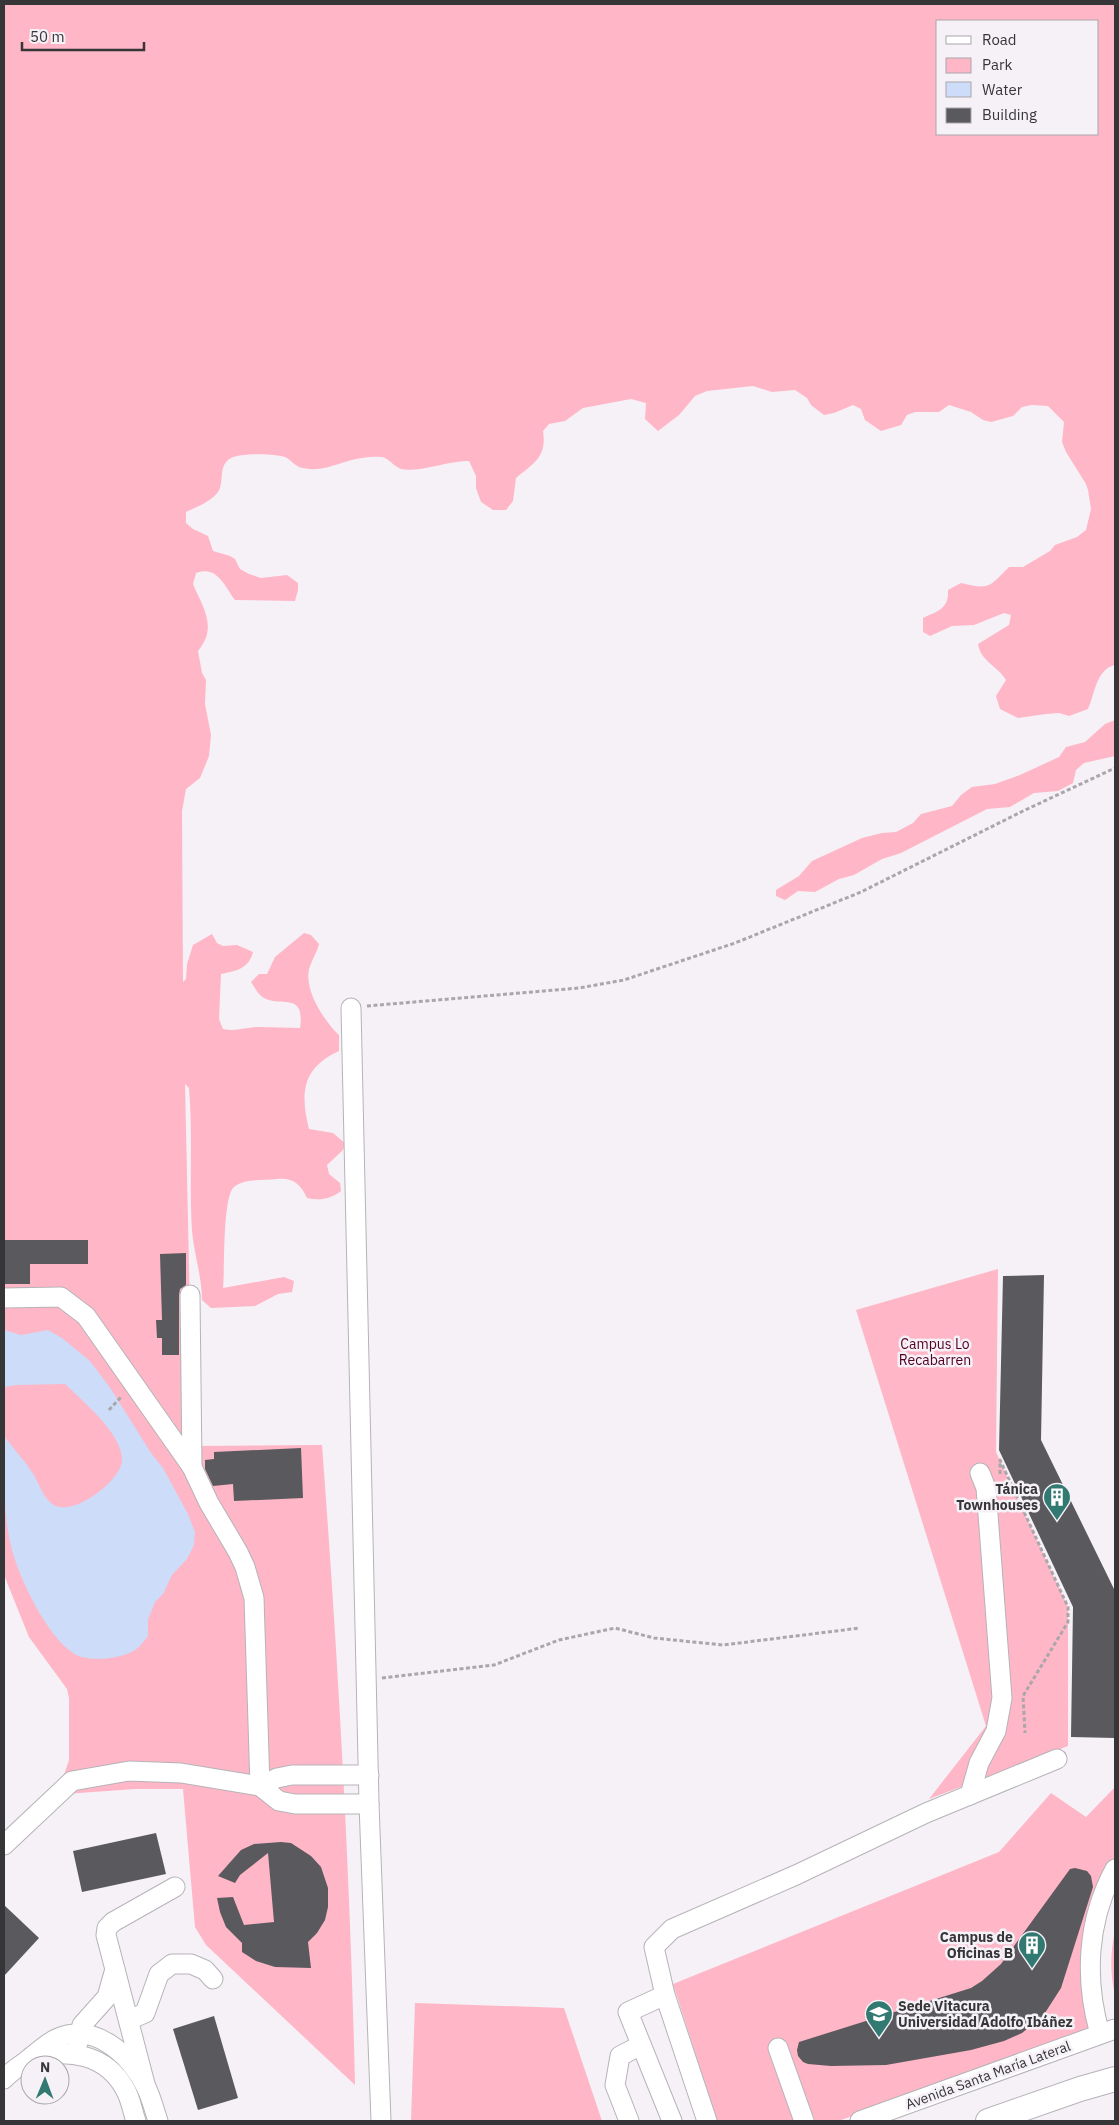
<svg xmlns="http://www.w3.org/2000/svg" width="1119" height="2125" font-family="'IBM Plex Sans',sans-serif">
  <rect width="100%" height="100%" fill="#f5f1f7"/>
  <g fill="#ffb6c7" fill-rule="evenodd">
    <path d="M4,4h1111v661c-19,4 -20,29 -27,44l-19,7 -10,-3 -13,1 -28,4 -18,-9 -4,-13 10,-16c-8,-14 -25,-18 -28,-36l31,-19 2,-10 -7,-2 -30,12 -22,1 -22,10 -7,-4v-14c15,-7 26,-9 25,-28l13,-7c29,7 28,4 48,-16h14l27,-16 5,-6 22,-8 9,-7 5,-21 -3,-19 -2,-6 -20,-32 -4,-10 2,-20 -16,-16 -16,-1 -10,2 -9,9 -22,6 -8,-2 -12,-8 -22,-7 -10,7h-24l-8,3 -6,10 -20,6 -16,-11 -4,-11 -8,-4 -19,8 -10,2 -13,-10 -4,-7 -12,-8 -23,2 -19,-6 -46,5 -12,5 -16,19 -21,16 -13,-12 1,-16 -15,-4 -48,9 -18,13 -16,3 -6,7c4,26 -9,32 -27,47l-3,23 -7,9h-13l-12,-8 -5,-14v-12l-7,-15c-19,-1 -50,12 -68,8 -6,-2 -10,-8 -16,-11 -5,-2 -16,-1 -23,0 -19,2 -38,15 -59,10 -7,-1 -11,-7 -16,-10 -9,-5 -47,-5 -56,0 -14,8 -6,24 -13,34 -7,10 -22,15 -32,20v11l7,6 15,7 5,15 17,5 5,3 5,10 9,5 12,4 26,-3 11,8v7l-3,11 -60,-1c-11,-15 -18,-35 -39,-27l-3,11c10,24 25,43 5,67l4,22 4,7 -1,24 6,31 -2,21 -9,22 -14,11 -4,22 1,171 3,-3 1,-15 6,-19 19,-11 5,9 6,3 14,-1 16,7c-4,16 -16,19 -32,22l-2,45 4,10c13,3 24,-2 36,-2 14,0 28,1 41,1 5,-35 -16,-22 -34,-29 -7,-3 -11,-11 -15,-17l8,-8h8l8,-17 29,-24 7,2 8,9c-2,8 -6,14 -9,22 -8,22 14,55 29,69v16c-37,17 -39,42 -30,78l24,4 13,11 -4,7 -15,14 2,9 11,9 1,8c-10,8 -22,10 -34,7 -6,-14 -15,-21 -30,-19 -13,2 -30,-1 -42,7 -13,8 -10,84 -12,102l61,-11 10,4 -2,11 -14,2 -23,12 -44,2 -9,-8c0,-23 -8,-46 -10,-69 -3,-48 1,-95 -3,-143l-4,-4 8,362 129,-1c16,213 28,426 33,640l-149,-140 -11,-18 -12,-138h-48l-70,5 -4,-10 8,-24v-62l-2,-9 -38,-52 -25,-62zM938,21h160v113h-160z"/>
    <path d="M1115,720v36l-31,7 -8,7 -3,13 -15,8 -24,2 -24,14 -23,2 -86,44 -19,6 -28,16 -15,4 -24,13 -17,-1 -13,9 -9,-4v-6l23,-14 13,-15 50,-23 20,-5 14,-1 17,-9 8,-9 31,-8 9,-11 11,-8 23,-3 25,-9 39,-18 7,-10 19,-5 20,-18z"/>
    <path d="M998,1269l-2,183 72,155v139l-139,53 57,-73 -130,-416z"/>
    <path d="M1115,1787v103l-19,31 3,109 -261,91h-121l-44,-137 326,-132 52,-59 35,24z"/>
    <path d="M1115,1931v64c-5,-22 -5,-41 0,-64z"/>
    <path d="M415,2003l149,5 38,113h-191z"/>
  </g>
  <path fill="#ccdcf9" d="M4,1330l17,5 27,-5 14,8 28,23 21,28 40,64 12,15 25,46 7,18 -1,13 -7,14 -15,16 -9,19 -8,8 -7,18v16c-4,5 -8,11 -13,14 -14,9 -48,13 -62,3 -26,-17 -53,-73 -61,-103 -10,-38 -8,-76 -8,-114 9,12 20,24 28,36 6,9 10,23 18,30 18,20 72,-21 72,-42 1,-25 -40,-60 -57,-76l-49,1 -12,2z"/>
  <g fill="#59595e">
    <path d="M4,1240h84v24h-58v20h-26z"/>
    <path d="M186,1253v32l-6,4 -1,6v60h-17v-17h-5l-1,-18h6l-2,-66z"/>
    <path d="M1044,1275l-3,165 74,151v147l-44,-1 2,-130 -74,-157 4,-174z"/>
    <path d="M301,1448l2,50 -69,3 -1,-17 -20,2 -8,-17v-9l9,-1v-7z"/>
    <path d="M156,1833l10,41 -84,18 -9,-41z"/>
    <path d="M281,1842l10,1 20,13 10,11 7,21v19l-3,13 -8,13 -9,9 3,26 -36,-1 -19,-6 -14,-9v-9l-16,-16 -6,-15 -3,-14 16,-1 11,28 30,-3 -6,-69 -28,22 -5,8 -17,-7 23,-26 13,-6z"/>
    <path d="M1075,1868l12,3 4,5 2,11 -32,101 -18,28 -21,17 -18,8 -33,9 -85,15 -55,1 -23,-2 -5,-2 -5,-6 -1,-6 2,-8 172,-54 11,-7 19,-17 69,-95z"/>
    <path d="M4,1905l35,33 -35,38z"/>
    <path d="M214,2016l24,82 -40,12 -25,-81z"/>
  </g>
  <g fill="none" stroke-linecap="round" stroke-linejoin="round">
    <g stroke="#b6b3b8" stroke-width="21">
      <g id="minor">
        <path d="M351,1008l18,796 12,317"/>
        <path d="M190,1295l2,172"/>
        <path d="M4,1298l57,-1 25,19 106,151 17,36 29,49 7,15 9,31 6,188"/>
        <path d="M260,1786l17,-8 15,-3h77"/>
        <path d="M970,1795l9,-32 17,-32 6,-33 -16,-210 -6,-15"/>
        <path d="M4,1845l68,-64 57,-10 52,2 79,13 19,15 16,3h74"/>
        <path d="M665,1995l-37,17 44,109"/>
        <path d="M129,2020l16,-7 14,-39 13,-10h19l14,6 8,9"/>
        <path d="M1100,2034c-16,-55 -13,-114 15,-165"/>
        <path d="M78,2043l4,-18 25,-28 8,-28"/>
        <path d="M778,2048l26,73"/>
        <path d="M34,2057c35,-8 72,-3 91,32 6,10 7,21 11,32"/>
        <path d="M4,2079c8,-9 18,-14 27,-22 8,-6 15,-13 25,-18 38,-18 73,15 89,46 6,11 9,24 13,36"/>
        <path d="M145,2084l-39,-149 1,-7 6,-6 62,-35"/>
        <path d="M629,2121l-14,-36 5,-29 21,-11"/>
        <path d="M707,2121l-42,-126 -11,-48 18,-18 124,-54 130,-62 131,-54"/>
        <path d="M860,2121l255,-92"/>
      </g>
    </g>
    <g stroke="#b6b3b8" stroke-width="26">
      <path id="major" d="M988,2121l92,-32 35,-10"/>
    </g>
    <g stroke="#aaa7ab" stroke-width="3" stroke-dasharray="4 2.5" stroke-linecap="butt">
      <path d="M367,1006l212,-18 45,-8 111,-37 126,-51 162,-81 92,-43"/>
      <path d="M109,1410l13,-14"/>
      <path d="M1000,1474v-14l68,147v15l-45,74 2,37"/>
      <path d="M382,1678l112,-13 65,-25 56,-12 39,10 69,7 137,-17"/>
    </g>
    <use href="#minor" stroke="#fff" stroke-width="19"/>
    <use href="#major" stroke="#fff" stroke-width="24"/>
  </g>
  <defs>
    <g id="building-pin" transform="scale(1.4375)"><path d="M0 17L-7.5 6A9.5 9.5 0 1 1 7.5 6Z" fill="#327971" stroke="#f5f1f7"/><path d="M-4-6H4V6H1V3H-1V6H-4ZM-2.5-4.3h1.7v1.8h-1.7ZM.8-4.3h1.7v1.8H.8ZM-2.5-1h1.7V.8h-1.7ZM.8-1h1.7V.8H.8Z" fill="#fff"/></g>
    <g id="university-pin" transform="scale(1.4375)"><path d="M0 17L-7.5 6A9.5 9.5 0 1 1 7.5 6Z" fill="#327971" stroke="#f5f1f7"/><path d="M0-5L7-2L0 1L-7-2ZM-4 1L0 2.5L4 1V4Q0 6-4 4Z" fill="#fff"/></g>
  </defs>
  <g fill-rule="evenodd">
    <use href="#building-pin" x="1057" y="1497"/>
    <use href="#building-pin" x="1032" y="1945"/>
    <use href="#university-pin" x="879" y="2014"/>
  </g>
  <g text-anchor="middle" dominant-baseline="central" stroke-width="5" stroke-linejoin="round" paint-order="stroke">
    <g font-size="14" fill="#510123" stroke="#f5f1f7">
      <text x="935" y="1344">Campus Lo<tspan x="935" dy="16">Recabarren</tspan></text>
    </g>
    <g font-size="14" font-weight="bold" fill="#363537" stroke="#f5f1f7" text-anchor="end">
      <text x="1038" y="1489">Tánica<tspan x="1038" dy="16">Townhouses</tspan></text>
      <text x="1013" y="1937">Campus de<tspan x="1013" dy="16">Oficinas B</tspan></text>
      <text x="898" y="2006" text-anchor="start">Sede Vitacura<tspan x="898" dy="16">Universidad Adolfo Ibáñez</tspan></text>
    </g>
    <g font-size="14" fill="#363537" stroke="#f5f1f7">
      <text transform="translate(988 2075) rotate(-20)">Avenida Santa María Lateral</text>
    </g>
  </g>
  <rect width="1119" height="2125" fill="none" stroke="#363537" stroke-width="10"/>
  <rect x="936" y="20" width="162" height="115" fill="#f5f1f7" stroke="#a9a6aa"/>
  <rect x="946" y="36" width="25" height="8" fill="#ffffff" stroke="#a9a6aa"/>
  <text x="982" y="45" font-size="15" fill="#363537">Road</text>
  <rect x="946" y="58" width="25" height="15" fill="#ffb6c7" stroke="#a9a6aa"/>
  <text x="982" y="70" font-size="15" fill="#363537">Park</text>
  <rect x="946" y="82" width="25" height="15" fill="#ccdcf9" stroke="#a9a6aa"/>
  <text x="982" y="95" font-size="15" fill="#363537">Water</text>
  <rect x="946" y="108" width="25" height="15" fill="#59595e" stroke="#a9a6aa"/>
  <text x="982" y="120" font-size="15" fill="#363537">Building</text>
  <g transform="translate(45 2080) rotate(1)"><circle r="24" fill="#f5f1f7" stroke="#a9a6aa"/>
  <path d="M0-4L9 19L0 12L-9 19Z" fill="#327971"/>
  <text y="-8" font-size="14" font-weight="bold" text-anchor="middle" fill="#363537">N</text>
  </g>
  <path d="M22 42v8h122v-8" fill="none" stroke="#363537" stroke-width="2.5"/>
  <text x="30" y="42" font-size="15" fill="#363537" stroke="#f5f1f7" stroke-width="4" paint-order="stroke">50 m</text>
</svg>
